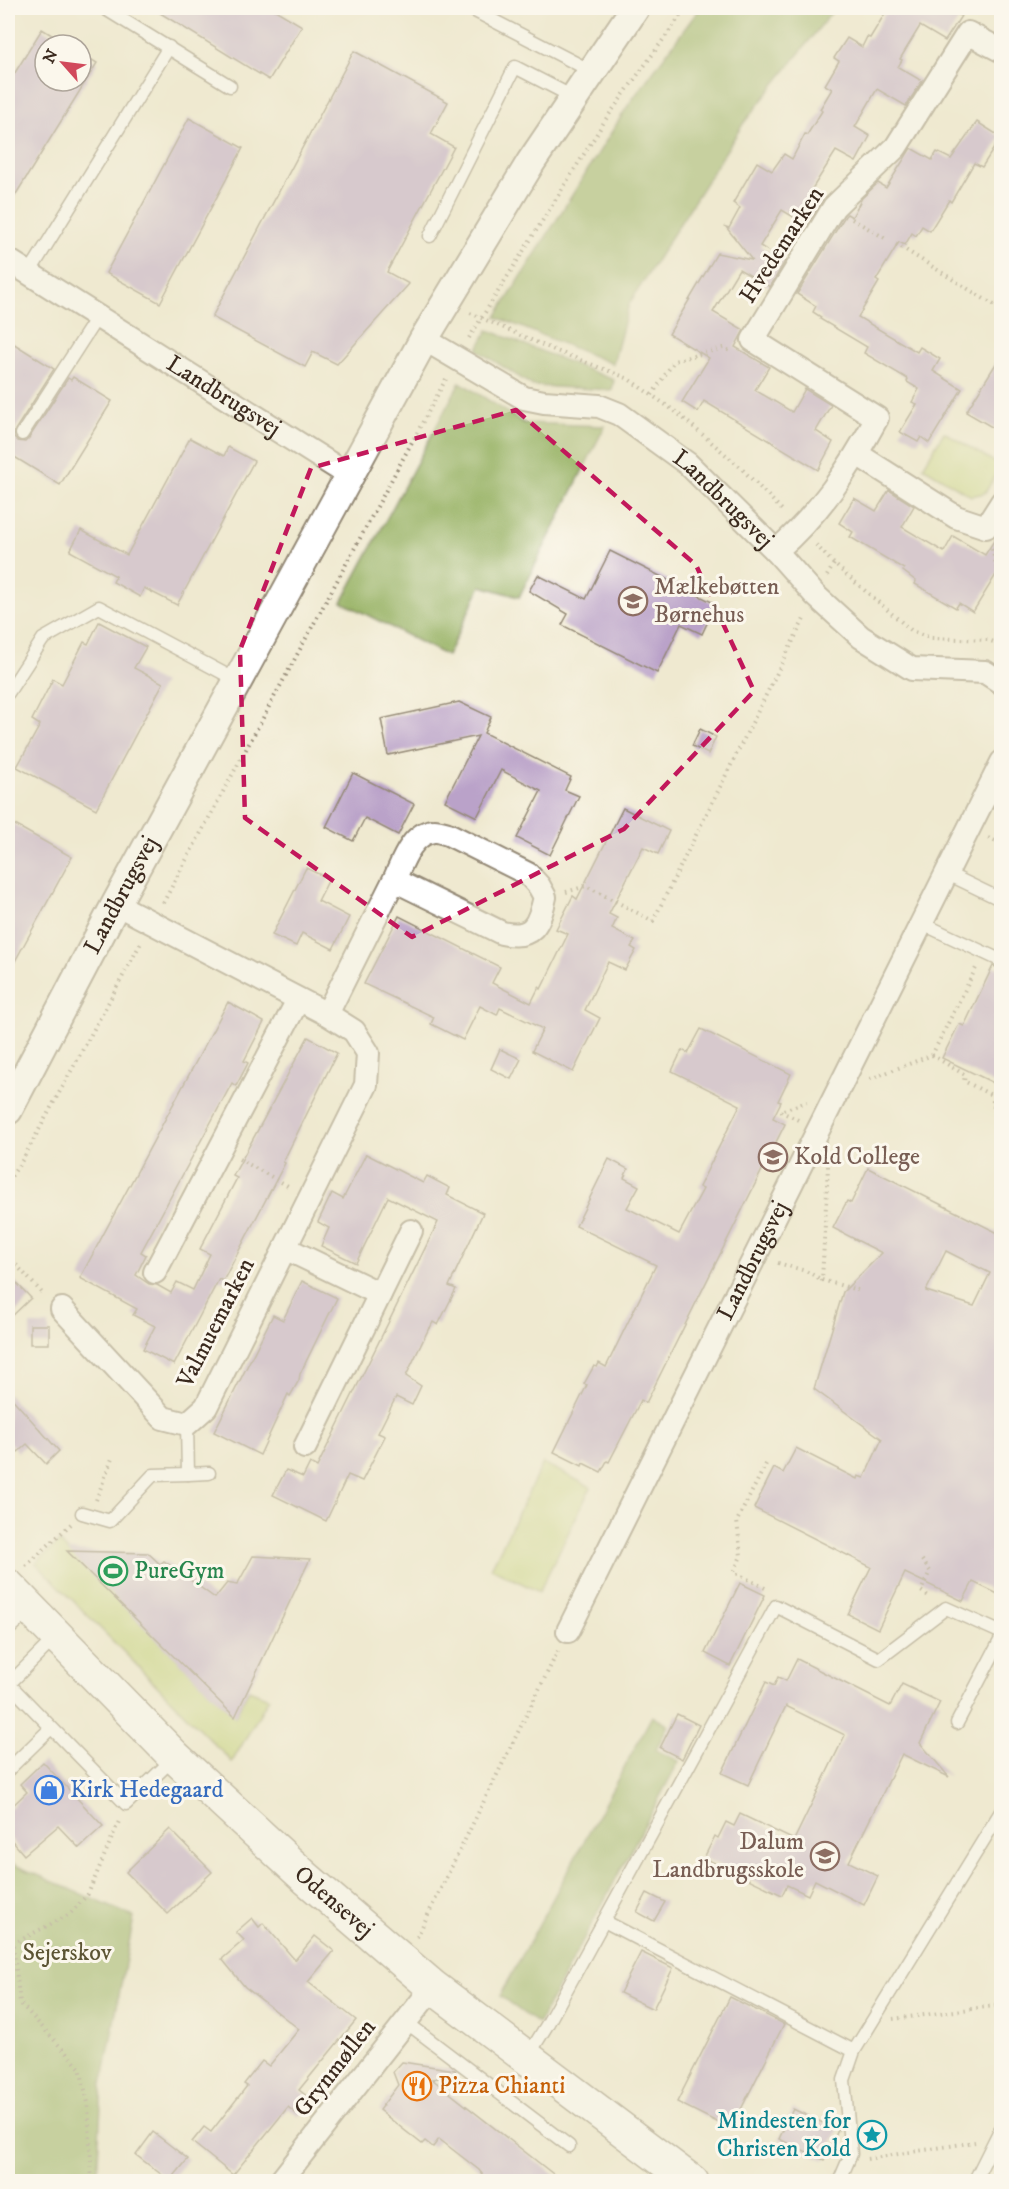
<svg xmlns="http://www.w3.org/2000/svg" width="1009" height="2189" font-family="'IM FELL DW Pica',serif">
  <rect width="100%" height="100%" fill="#fbf7ec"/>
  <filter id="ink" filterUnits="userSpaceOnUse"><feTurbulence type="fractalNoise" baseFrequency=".0167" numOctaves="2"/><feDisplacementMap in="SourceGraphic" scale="12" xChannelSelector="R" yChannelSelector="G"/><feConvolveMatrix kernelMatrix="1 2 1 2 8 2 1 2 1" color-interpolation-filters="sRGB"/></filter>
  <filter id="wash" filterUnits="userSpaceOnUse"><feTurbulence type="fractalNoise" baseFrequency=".008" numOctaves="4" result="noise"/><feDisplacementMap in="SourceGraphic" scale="24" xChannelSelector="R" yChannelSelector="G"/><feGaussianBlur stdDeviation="1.35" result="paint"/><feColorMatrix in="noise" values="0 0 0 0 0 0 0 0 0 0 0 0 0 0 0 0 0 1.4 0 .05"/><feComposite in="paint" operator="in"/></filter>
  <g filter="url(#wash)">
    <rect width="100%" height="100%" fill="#efe9d0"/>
    <g fill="#bfd073" stroke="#7d7d48" stroke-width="1.5">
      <path d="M944,432l57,34 -16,27 -14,3 -48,-29z"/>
      <path d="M543,1463l48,24 -52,105 -48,-24z"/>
      <path d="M59,1542l176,174 14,-26 20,8 -37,64 -196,-199z"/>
    </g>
    <g fill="#97b265" stroke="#696e42" stroke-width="1.5">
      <path d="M700,8h135l-92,116 -114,180 -16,60 -117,-47 133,-213z"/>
      <path d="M488,330l126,50 -2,10 -79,-4 -56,-36z"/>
      <path d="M460,382l64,41 81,3 -86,171 -38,-11 -34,70 -105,-54z"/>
      <path d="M652,1716l16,9 -12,25 23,11 -141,263 -38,-28z"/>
      <path d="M8,1862l126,55 -32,168 -5,96h-89z"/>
    </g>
    <g id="blocks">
      <g fill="#baa2c9" fill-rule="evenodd">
        <path d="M152,8h120l30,18 -33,54z"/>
        <path d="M889,8h57l15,8 -16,25 -25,-15 -20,33 2,1 -4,7 24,14 -16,25 -29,-17 -22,38 15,9 -14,26 -20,-11 -26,41 13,8 -16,25 -25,-15 -22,36 25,15 -15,26 -31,-18 -26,43 31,18 -9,17 34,20 -14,23 37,22 13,-23 26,16 -15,26 17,11 -15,28 -114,-69 -6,11 -16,-10 27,-44 -40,-24 48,-81 35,7 -26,-33 3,1 11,-20 -7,-5 24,-41 15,9 12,-17 8,5 13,-25 2,1 15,-24 -2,-2 12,-20 -7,-4 14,-24 -5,-3 13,-20 15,9 5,-10 3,1 17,-28 6,4 2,-3z"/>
        <path d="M42,29l26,16h-23v36h36v-28l16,10 -89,144v-123z"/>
        <path d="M354,51l94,51 -17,32 23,13 -67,125 22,12 -72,80 -24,-12 -8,15 -93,-50z"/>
        <path d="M189,118l54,30 -83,155 -54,-30z"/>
        <path d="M977,122l24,15 -19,30 -8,-4 -23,39 -2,-2 -19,31 -8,-5 -6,10 -4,-3 -7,12 -6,-3 -23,38 3,2 -21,35 59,35 3,-5 20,12 -7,12 29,18 -33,54 -8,-6 -3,5 -18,-10 17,-28 -5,-2 7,-13 -12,-7 1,-3 -44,-26 3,-6 -47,-28 1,-2 -8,-5 3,-6 -19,-12 48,-78 2,-2 5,3 10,-19 16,-15 8,5 25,-40 21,12 5,-8 14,7z"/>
        <path d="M8,340l46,29 -39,61 -1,7 4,4 7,1 4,-4 39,-60 3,2 2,-3 39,24 -52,84 -52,-32z"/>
        <path d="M1002,354v79l-36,-21z"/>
        <path d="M190,438l34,18 4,-9 26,14 -77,144 -33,-17 -4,9 -27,-15 3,-6 -46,-25 11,-21 46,25z"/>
        <path d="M889,490l25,16 -12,21 42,25 9,-16 32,19 17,-27v37l-29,47 -14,-9 -3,5 -41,-24 1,-3 -13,-10 1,-2 -54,-32 3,-5 -14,-9 15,-25 22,13z"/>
        <path d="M610,551l106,53 -14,30 -21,-10 -24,49 -95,-48 6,-11 -39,-23 9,-16 48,24z"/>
        <path d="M99,622l47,25 -12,21 29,15 -67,126 -79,-42 23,-42 -8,-5 21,-41 9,5 22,-42 4,2z"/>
        <path d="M459,702l32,15 -7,16 87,44 -6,13 14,6 -29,59 -33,-17 24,-47 -40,-21 -24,47 -32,-16 33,-65 -90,19 -7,-36z"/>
        <path d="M700,729l16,8 -8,17 -16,-8z"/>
        <path d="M353,773l61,31 -16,31 -33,-17 -12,23 -27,-14z"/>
        <path d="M623,808l46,23 -11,23 -15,-7 -34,67 8,4 -5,11 23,12 -4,6 5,3 -11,20 -17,-8 -23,48 15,8 -27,54 -41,-21 11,-22 -43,-21 -3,7 -17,-9 -17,34 -32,-16 3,-7 -70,-33 35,-68 101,51 -8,16 39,20 8,-16 2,2 27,-55 -12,-5 17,-33 4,3z"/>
        <path d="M8,821l64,36 -64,117z"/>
        <path d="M306,868l23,11 -11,22 31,16 -16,32 -31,-16 -6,13 -24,-11z"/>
        <path d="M993,966l9,3v118l-60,-29 17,-34 5,2z"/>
        <path d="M228,1002l36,20 -20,39 4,2 -12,23 -4,-3 -91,169 5,3 -10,20 13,9 8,1 14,8 6,-11 16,8 17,-36 -10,-5 37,-71 -4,-2 75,-139 29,16 -54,109 2,1 -62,118 -4,-2 -45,86 -31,-16 12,-23 -22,-11 4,-6 -57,-31z"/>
        <path d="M701,1029l90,45 -13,27 3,1 -8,16 12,6 -139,279 -5,-3 -32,62 -2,-1 -6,11 -18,-9 -1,3 -28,-14 33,-67 -3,-1 10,-18 3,1 2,-4 7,4 50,-102 -80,-39 33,-67 19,10 -4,9 15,8 -12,22 52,26 24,-45 -4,-2 41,-82 -68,-34 10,-21 6,3z"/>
        <path d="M500,1049l21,10 -10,20 -20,-10z"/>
        <path d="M366,1154l57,29 4,-7 23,12 -3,7 36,18 -34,73 7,3 -18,36 -5,-3 -3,6h-1l-23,48 15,10 -9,19 -16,-8 -18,36 7,3 -23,45 -14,-6 -22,46 -53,-26 13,-25 17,7 7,-14 7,4 121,-245 -50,-25 -32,66 -35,-17 8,-18 -11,-6 14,-29 11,6z"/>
        <path d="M868,1168l134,67v361l-29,-14 -10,19 -58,-28 -27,56 -30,-15 23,-47 -117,-59 20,-40 9,5 13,-25 61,31 1,-3 6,2 18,-39 -68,-50 29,-97 39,-39 -49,-25 14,-27 4,2zM946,1251l44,22 -16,33 -48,-15z"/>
        <path d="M8,1274l23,24 -23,22z"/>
        <path d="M302,1281l35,17 -37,76 -1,6 -9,16 -2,-2 -28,61 -46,-23 59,-117 10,5z"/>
        <rect x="30" y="1325" width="19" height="19"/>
        <path d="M8,1394l51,57 -13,13 -19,-20 -9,8 -10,-11z"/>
        <path d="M67,1551l81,2 12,11 4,-3 51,37 12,-15 10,2 16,-29 57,3 -75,158z"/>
        <path d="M740,1583l25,12 -35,71 -25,-13z"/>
        <path d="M797,1659l93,47 12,-22 38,18 -20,41 29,34 -47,-23 -53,108 29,14 -14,29 -49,-25 -7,15 -21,-10 -5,10 -78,-37 11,-22 3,2 8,-16 8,4 6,-12 54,26 51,-105 -59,-29 -38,79 -26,-12 44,-91 8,4 4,-9 8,4z"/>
        <path d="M677,1714l22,11 -17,34 -22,-11z"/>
        <path d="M43,1762l60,64 -24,22 -21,-22 -34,29 -16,-19v-26l19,-18 -7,-8z"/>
        <path d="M170,1829l42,43 -44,42 -42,-42z"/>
        <path d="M647,1893l18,9 -11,19 -17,-9z"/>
        <path d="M252,1918l7,9 4,-4 32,37 20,-24 19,15 -26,31 48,38 -57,70 13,10 -13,16 -11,-9 -55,68 -41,-33 12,-15 7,5 36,-46 -3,-2 18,-23 7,5 30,-37 -54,-42 -23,-28 22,-19 -8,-8z"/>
        <path d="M641,1952l32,16 -20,41 -33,-16z"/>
        <path d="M730,1997l54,27 -53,105 -54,-27z"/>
        <path d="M402,2062l53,8 2,5 -25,4 130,102h-79v-6l-4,-5 -40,-31 -6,8 -8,-6 -3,3 -43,-34 19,-25 -5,-13z"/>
        <path d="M793,2109l45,21 -14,30 -45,-21z"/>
        <path d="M153,2132l35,27 -18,22 -34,-26z"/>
      </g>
    </g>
  </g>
  <g filter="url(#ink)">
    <use href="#blocks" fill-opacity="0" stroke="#958a77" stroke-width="1.5"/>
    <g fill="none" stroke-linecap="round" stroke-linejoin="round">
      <g stroke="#958a77" stroke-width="15">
        <g id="service">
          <path d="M104,8l126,78"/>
          <path d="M469,8l122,63"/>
          <path d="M430,236l85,-169 58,30"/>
          <path d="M29,273l140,-226"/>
          <path d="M22,434l76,-118"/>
          <path d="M8,693l35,-54 56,-32 139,74"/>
          <path d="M946,873l56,27"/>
          <path d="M921,923l81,38"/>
          <path d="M187,1424l1,50 21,-1"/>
          <path d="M82,1513l28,8 43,-46 35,-1"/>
          <path d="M8,1630l21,-19"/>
          <path d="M55,1638l-46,46 117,120 48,-46"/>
          <path d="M957,1723l45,-86"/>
          <path d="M8,1770l43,-42"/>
          <path d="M604,1921l250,130 148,-241"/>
          <path d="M406,2022l163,124"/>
          <path d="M528,2056l19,-31 229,-419 103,53 67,-51 56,25"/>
          <path d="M839,2182l12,-28 -7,-74 10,-29"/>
          <path d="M974,2182l28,-56"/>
        </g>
      </g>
      <g stroke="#958a77" stroke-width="26">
        <g id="minor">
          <path id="s1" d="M8,260l342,216"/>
          <path id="s2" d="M424,339l100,59 20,4 55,4 20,8 69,50 88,87 39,44 46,42 51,32 73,3 17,11"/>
          <path d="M857,454l99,63 30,10 16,-25"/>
          <path d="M776,551c43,-37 74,-83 101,-133l-124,-78 81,-133 62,-60 72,-114 34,18"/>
          <path d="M327,1014l67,-134 108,53c31,7 37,-9 43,-36l-6,-11 -11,-12 -80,-40c-4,-1 -11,-4 -15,-3 -22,3 -31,32 -39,49"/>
          <path d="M285,1248l95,46"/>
          <path d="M155,1272l143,-272"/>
          <path d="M62,1309l101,109 24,6 19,-17 160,-322 2,-32 -14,-22 -27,-17 -211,-110"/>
          <path d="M305,1447l106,-216"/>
          <path id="s3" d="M568,1631l434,-869"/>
          <path d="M280,2182l153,-195"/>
        </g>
      </g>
      <g stroke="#958a77" stroke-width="32">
        <g id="tertiary">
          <path id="s4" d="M8,1110l108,-206 308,-565 107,-177 104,-154"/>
        </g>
      </g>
      <g stroke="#958a77" stroke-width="36">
        <g id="secondary">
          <path id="s5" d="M8,1586l167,171 131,121 127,109 259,195"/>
        </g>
      </g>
      <g stroke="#958a77" stroke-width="4" stroke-dasharray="1.5 4.5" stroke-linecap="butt">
        <path d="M852,219l33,19"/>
        <path d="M896,244l106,66"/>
        <path d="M470,313l84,37 73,28 49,34 63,54 44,45"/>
        <path d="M469,338l137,-219 80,-111"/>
        <path d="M652,395l22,-34 49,-13 10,4"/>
        <path d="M816,545l18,19 78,67 19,7 57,2 14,5"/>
        <path d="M992,549l10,40"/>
        <path d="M827,576l7,-12"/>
        <path d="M988,838l14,6"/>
        <path d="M566,892l20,-6 67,35 152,-304"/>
        <path d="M163,903l283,-524"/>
        <path d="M932,1055l33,20 -1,6 31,16 -4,8 11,5"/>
        <path d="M870,1079l62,-24 44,-87"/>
        <path d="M798,1120l-18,-9 27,-9"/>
        <path d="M239,1159l51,28"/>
        <path d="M828,1166l-6,114 39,11"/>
        <path d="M8,1181l15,-22 119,-218"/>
        <path d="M8,1256l36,39"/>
        <path d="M778,1263l28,8 16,9"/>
        <path d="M766,1464l-29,57 4,35 -7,16 35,18"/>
        <path d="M96,1500l17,-44"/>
        <path d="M922,1560l8,11 -9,20 9,6"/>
        <path d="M26,1566l45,-42"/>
        <path d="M8,1928l5,16 7,59 60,65 8,35 4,79"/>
        <path d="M417,1937l141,-286"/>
        <path d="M13,1944l57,-30 18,-20 32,-75"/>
        <path d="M893,2019l109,-14"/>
        <path d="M867,2159l108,-17"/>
        <path d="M613,2182l3,-4 5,4"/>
      </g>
      <use href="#service" stroke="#fff" stroke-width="12"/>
      <use href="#minor" stroke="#fff" stroke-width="22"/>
      <use href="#tertiary" stroke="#fff" stroke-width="28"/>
      <use href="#secondary" stroke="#fff" stroke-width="33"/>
    </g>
  </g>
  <path d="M0 0H1009V2189H0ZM516,410l180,155 58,126 -130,138 -212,108 -167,-119 -5,-168 71,-182z" fill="#efe9d0" fill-opacity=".55" fill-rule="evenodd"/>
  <path fill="none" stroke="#c2185b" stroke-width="4.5" stroke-dasharray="12 8" stroke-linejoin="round" d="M516,410l180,155 58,126 -130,138 -212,108 -167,-119 -5,-168 71,-182z"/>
  <defs>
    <g id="school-ring" transform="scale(1.5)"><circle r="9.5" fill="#fbf7ec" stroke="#8d6e63" stroke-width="1.5"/><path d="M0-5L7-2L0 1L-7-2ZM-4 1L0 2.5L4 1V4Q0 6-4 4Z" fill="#8d6e63"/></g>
    <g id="university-ring" transform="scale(1.5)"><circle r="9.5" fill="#fbf7ec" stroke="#8d6e63" stroke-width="1.5"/><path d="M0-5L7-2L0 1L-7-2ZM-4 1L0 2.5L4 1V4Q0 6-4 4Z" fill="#8d6e63"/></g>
    <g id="stadium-ring" transform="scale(1.5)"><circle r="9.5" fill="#fbf7ec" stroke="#2e9e5b" stroke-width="1.5"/><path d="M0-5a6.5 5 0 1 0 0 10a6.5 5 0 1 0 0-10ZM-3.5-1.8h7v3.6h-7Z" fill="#2e9e5b"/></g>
    <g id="shop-ring" transform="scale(1.5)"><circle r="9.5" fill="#fbf7ec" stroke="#3f7fe0" stroke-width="1.5"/><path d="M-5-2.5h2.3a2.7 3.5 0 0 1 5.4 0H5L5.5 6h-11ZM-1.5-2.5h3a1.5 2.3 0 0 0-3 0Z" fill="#3f7fe0"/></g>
    <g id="restaurant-ring" transform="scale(1.5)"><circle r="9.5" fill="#fbf7ec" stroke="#e8710a" stroke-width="1.5"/><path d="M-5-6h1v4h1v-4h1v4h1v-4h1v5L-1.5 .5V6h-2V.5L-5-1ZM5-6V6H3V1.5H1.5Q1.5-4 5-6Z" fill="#e8710a"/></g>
    <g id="sight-ring" transform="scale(1.5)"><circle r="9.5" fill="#fbf7ec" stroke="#0f9aa8" stroke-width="1.5"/><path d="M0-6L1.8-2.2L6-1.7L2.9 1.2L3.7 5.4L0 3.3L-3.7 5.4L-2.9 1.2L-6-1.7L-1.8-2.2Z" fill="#0f9aa8"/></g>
  </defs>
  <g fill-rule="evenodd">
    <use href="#school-ring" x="633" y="601"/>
    <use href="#university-ring" x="773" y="1157"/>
    <use href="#stadium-ring" x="113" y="1571"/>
    <use href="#shop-ring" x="49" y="1790"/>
    <use href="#university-ring" x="825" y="1856"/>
    <use href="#restaurant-ring" x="417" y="2086"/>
    <use href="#sight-ring" x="872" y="2135"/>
  </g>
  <g text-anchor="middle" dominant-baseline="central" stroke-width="6" stroke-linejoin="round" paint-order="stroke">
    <g font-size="24" fill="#3b2a1e" stroke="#fbf7ec">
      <text transform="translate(782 245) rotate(-57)">Hvedemarken</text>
      <text stroke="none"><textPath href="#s1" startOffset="255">Landbrugsvej</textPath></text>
      <text stroke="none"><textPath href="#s2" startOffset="348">Landbrugsvej</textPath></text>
      <text stroke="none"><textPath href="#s4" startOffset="243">Landbrugsvej</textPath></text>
      <text stroke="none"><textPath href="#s3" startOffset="414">Landbrugsvej</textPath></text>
      <text transform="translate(216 1323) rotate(-63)">Valmuemarken</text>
      <text stroke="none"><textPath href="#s5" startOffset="454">Odensevej</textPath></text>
      <text transform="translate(335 2068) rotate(-52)">Grynmøllen</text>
    </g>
    <g font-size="24" fill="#785e54" stroke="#fbf7ec" text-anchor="start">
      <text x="654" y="587">Mælkebøtten<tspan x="654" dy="28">Børnehus</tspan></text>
      <text x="794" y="1157">Kold College</text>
      <text x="804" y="1842" text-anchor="end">Dalum<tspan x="804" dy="28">Landbrugsskole</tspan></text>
    </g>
    <g font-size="24" fill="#27864d" stroke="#fbf7ec" text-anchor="start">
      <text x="134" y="1571">PureGym</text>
    </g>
    <g font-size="24" fill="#366cbe" stroke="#fbf7ec" text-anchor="start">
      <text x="70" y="1790">Kirk Hedegaard</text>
    </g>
    <g font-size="24" fill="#5c5433" stroke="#fbf7ec">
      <text x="67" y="1953">Sejerskov</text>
    </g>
    <g font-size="24" fill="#c56008" stroke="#fbf7ec" text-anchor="start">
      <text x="438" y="2086">Pizza Chianti</text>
    </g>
    <g font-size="24" fill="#0d838f" stroke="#fbf7ec" text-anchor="end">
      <text x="851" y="2121">Mindesten for<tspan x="851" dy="28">Christen Kold</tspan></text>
    </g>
  </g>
  <rect width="1009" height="2189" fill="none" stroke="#fbf7ec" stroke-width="30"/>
  <g transform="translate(63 63) rotate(298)"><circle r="28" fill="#fbf7ec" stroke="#aea59a" stroke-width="1.5"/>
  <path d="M0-4.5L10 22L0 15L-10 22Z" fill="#d1495b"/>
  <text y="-9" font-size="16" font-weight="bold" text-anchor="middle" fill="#3b2a1e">N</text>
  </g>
</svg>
